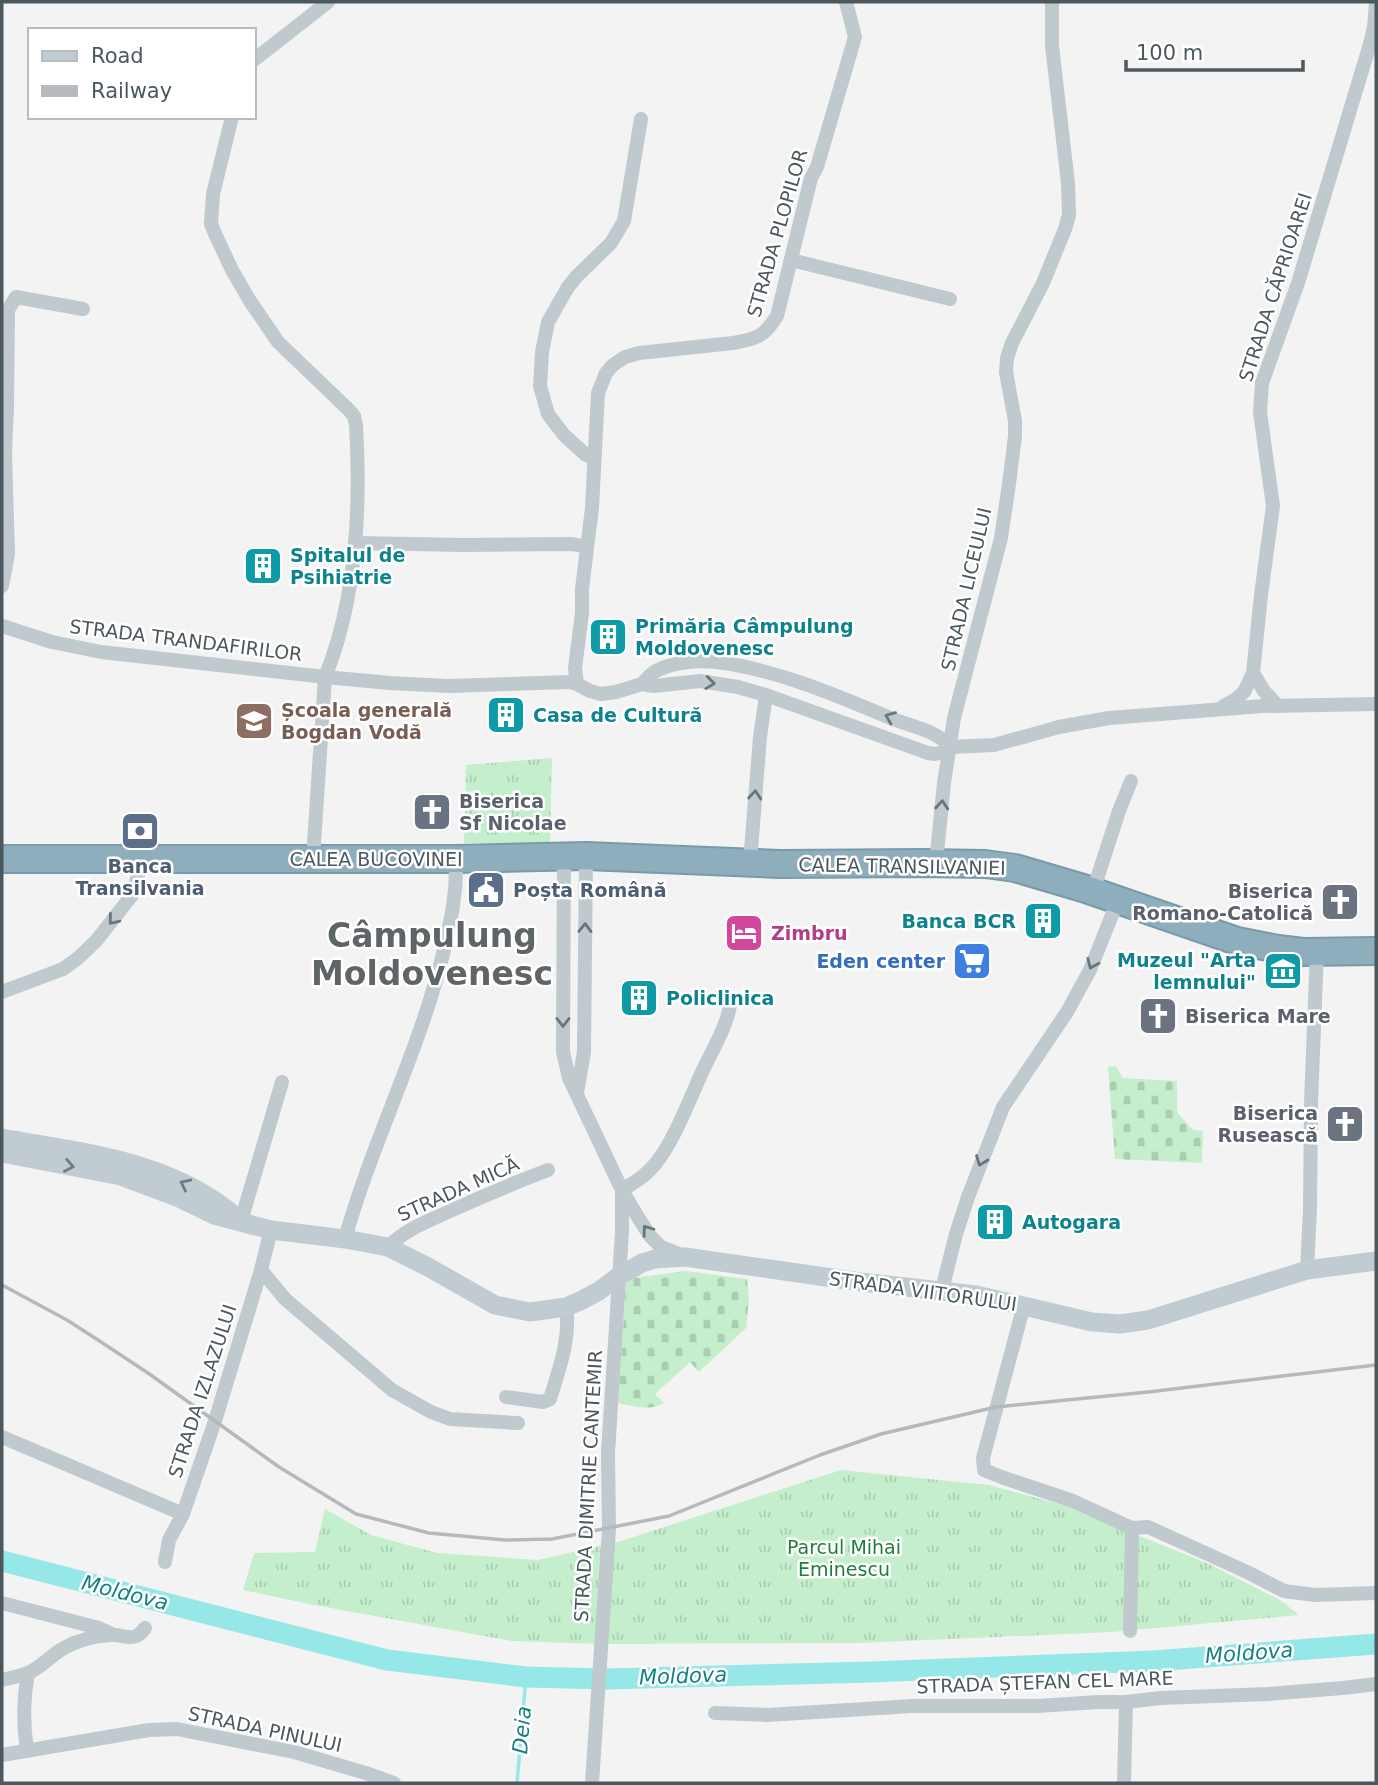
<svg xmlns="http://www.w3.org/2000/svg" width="1378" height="1785" font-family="'DejaVu Sans',sans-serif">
  <defs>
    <pattern id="grass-tufts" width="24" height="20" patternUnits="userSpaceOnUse" patternTransform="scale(1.75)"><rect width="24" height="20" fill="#c5eecd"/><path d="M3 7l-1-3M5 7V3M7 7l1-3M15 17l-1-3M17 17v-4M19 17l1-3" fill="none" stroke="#abceb2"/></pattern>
    <pattern id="cemetery-stones" width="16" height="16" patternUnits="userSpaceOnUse" patternTransform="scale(1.75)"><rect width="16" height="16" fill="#c5eecd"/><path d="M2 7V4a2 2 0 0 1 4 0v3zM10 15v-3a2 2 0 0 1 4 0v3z" fill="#abceb2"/></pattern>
  </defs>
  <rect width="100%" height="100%" fill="#f4f3f3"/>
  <g fill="url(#grass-tufts)">
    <path d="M552,758l-2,86 -86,-1 2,-78z"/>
    <path d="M841,1470l148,15 77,21 143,58 71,36 19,15 -187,17 -253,11 -261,1 -86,-3 -203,-37 -66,-14 11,-37 61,-1 10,-43 46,26 66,18 101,7 83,-19z"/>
  </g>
  <g fill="url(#cemetery-stones)">
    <path d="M1116,1066l7,12 54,3v31l16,18 10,1 -1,32 -87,-4 -7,-92z"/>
    <path d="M686,1271l61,8 2,21 -3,28 -47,44 -9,-10 -35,32 9,9c-16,9 -29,3 -46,0l8,-118 2,-4 5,-3z"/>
  </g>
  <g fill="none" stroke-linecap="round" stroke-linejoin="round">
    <path stroke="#95e7e8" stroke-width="3.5" d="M517,1783l9,-106"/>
    <path stroke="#95e7e8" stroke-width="21" d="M2,1561l385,99 139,17 81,2 263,-7 283,-11 223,-17"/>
    <g stroke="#799aa9" stroke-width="30">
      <path id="highway" d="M2,859h454l130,-3 194,8 143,-1 62,1 30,4 68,20 154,53 41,8 25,3 73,-1"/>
    </g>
    <g stroke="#bfc9ce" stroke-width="14">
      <path d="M254,60l74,-58"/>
      <path d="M232,117l-19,77 -2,30 5,12 16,34 18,31 28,41 71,68 5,6 2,9c5,84 1,174 -31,252l-12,182"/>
      <path d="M791,260l159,39"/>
      <path d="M594,458l-8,-3 -22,-20 -16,-21 -8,-28 2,-34 6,-30 20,-35 9,-11 34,-33 13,-22 17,-102"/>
      <path d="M356,543l108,2 108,-1 15,3"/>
      <path d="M2,586l6,-32 -3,-101 2,-45 1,-98 8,-13 67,12"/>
      <path d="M2,626l50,16 49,10 224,25 65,6 59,3 120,-4 8,2 13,7 11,3 15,-2 26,-8 12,2 46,-5 38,6 28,8 162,58 7,1 8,-2 7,-5 44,-2 65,-18 50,-9 154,-12 113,-2"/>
      <path d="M1253,673l11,18 14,15"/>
      <path d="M577,684l-2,-16 7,-55v-24l10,-81 6,-115 8,-20 7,-8 12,-8 14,-4 94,-10c23,-4 31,-6 44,-27l34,-138 6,-11 38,-130 -9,-35"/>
      <path d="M642,684c5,-5 10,-12 16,-14 16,-8 40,-10 58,-8 60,7 122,34 177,57 18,7 45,12 57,28"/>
      <path d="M1222,707l14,-8 8,-7 9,-19 8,-78 12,-89 -13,-94 2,-29 36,-100 72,-239 4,-17 2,-24"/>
      <path d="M564,856l-1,196 6,26 53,112 14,24 14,22 11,11 23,9"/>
      <path d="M750,863l10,-126 6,-42"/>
      <path d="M936,863l8,-80 10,-65 47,-180 8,-54 6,-48v-15l-9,-49 1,-14 5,-15 31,-60 22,-54 4,-14 -1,-32 -16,-137v-44"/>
      <path d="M1093,891l26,-80 12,-30"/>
      <path d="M2,992l61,-23 14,-10 19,-18 37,-47 9,-34"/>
      <path d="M577,1093l7,-41 2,-196"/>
      <path d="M622,1190c13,-8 25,-15 34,-27 19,-24 34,-65 47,-93 9,-19 24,-44 27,-65"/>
      <path d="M241,1221l41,-139"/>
      <path d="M345,1239c27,-97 74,-187 98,-285 8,-34 14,-60 13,-95"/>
      <path d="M388,1247c17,-17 38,-25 60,-35 33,-15 66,-29 100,-42"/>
      <path d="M261,1270l24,29 107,91 39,22 19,7 68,4"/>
      <path d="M1307,1270l3,-61 1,-106 6,-152"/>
      <path d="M942,1290l14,-56 12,-37 35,-90 64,-95 23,-42 28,-70"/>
      <path d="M1024,1305l-41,153 1,12 20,8 69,23 59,27 -2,103"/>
      <path d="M506,1397l37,5 7,-3c9,-30 21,-61 16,-92"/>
      <path d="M2,1437l181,77"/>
      <path d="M1132,1528l16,-1 99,45 37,19 31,4 61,-2"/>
      <path d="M165,1562l4,-22 14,-26 32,-93 46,-151 10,-40"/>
      <path d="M2,1603l97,25 13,6"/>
      <path d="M2,1680c8,-2 18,-4 26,-7 14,-6 23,-18 36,-25 14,-8 31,-12 47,-13 14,-1 23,9 34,-7"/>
      <path d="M715,1713l53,2 144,-9h126l60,-4h28l35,-4 107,-4 75,-6 33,-4"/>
      <path d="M27,1751c-4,-27 -4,-52 1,-78"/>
      <path d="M2,1755l147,-25 28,-1 117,23 75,22 25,9"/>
      <path d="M592,1783l17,-254 -1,-76 14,-221v-42"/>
      <path d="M1124,1783l2,-81"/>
    </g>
    <g stroke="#c0ccd2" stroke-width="19">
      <path d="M2,1138c81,15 167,22 233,78"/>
      <path d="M2,1153l119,23 56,21 37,18 57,15 74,9 43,8 40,20 67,38 35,7 36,-5 14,-6 19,-10 20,-15 23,-13 13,-4 30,-2 176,25 115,13 116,27 28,2 28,-4 159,-50 69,-9"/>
    </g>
    <use href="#highway" stroke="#8eaebd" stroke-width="26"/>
    <path stroke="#b5b9bc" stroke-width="3.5" d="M2,1285l65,35 31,20 50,33 131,94 77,47 73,19 76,7 47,-1 117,-23 151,-61 61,-21 115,-27 152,-15 228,-27"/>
  </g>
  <defs><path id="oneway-chevron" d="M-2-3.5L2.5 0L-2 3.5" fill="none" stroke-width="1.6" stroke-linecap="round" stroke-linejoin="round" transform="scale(1.75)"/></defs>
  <g stroke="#68757b">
    <use href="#oneway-chevron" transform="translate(710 683) rotate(7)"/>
    <use href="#oneway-chevron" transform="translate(890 717) rotate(-158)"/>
    <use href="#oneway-chevron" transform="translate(755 795) rotate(-85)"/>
    <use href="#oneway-chevron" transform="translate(942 805) rotate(-85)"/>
    <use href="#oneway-chevron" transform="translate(113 920) rotate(129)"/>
    <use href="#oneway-chevron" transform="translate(585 928) rotate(-89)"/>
    <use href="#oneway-chevron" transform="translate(1092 964) rotate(114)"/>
    <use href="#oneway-chevron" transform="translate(563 1022) rotate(90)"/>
    <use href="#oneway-chevron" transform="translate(981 1161) rotate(111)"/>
    <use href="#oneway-chevron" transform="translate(647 1230) rotate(-126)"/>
  </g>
  <g stroke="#6e7c82">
    <use href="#oneway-chevron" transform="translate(69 1166) rotate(11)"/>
    <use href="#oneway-chevron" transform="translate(185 1184) rotate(-154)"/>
  </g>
  <defs>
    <g id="building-square" transform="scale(2.0125)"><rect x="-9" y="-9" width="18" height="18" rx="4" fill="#0f9aa8" stroke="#fff"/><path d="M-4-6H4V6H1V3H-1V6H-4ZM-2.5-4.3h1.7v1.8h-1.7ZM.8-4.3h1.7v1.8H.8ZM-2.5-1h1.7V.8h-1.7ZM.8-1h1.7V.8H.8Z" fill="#fff"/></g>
    <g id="school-square" transform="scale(2.0125)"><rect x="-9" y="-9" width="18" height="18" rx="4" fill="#8d6e63" stroke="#fff"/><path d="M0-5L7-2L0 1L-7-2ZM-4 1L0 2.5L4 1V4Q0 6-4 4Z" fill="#fff"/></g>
    <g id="church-square" transform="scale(2.0125)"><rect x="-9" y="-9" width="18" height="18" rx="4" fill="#6b7280" stroke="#fff"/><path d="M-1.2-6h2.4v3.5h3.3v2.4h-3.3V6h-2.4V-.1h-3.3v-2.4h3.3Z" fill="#fff"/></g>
    <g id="bank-square" transform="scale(2.0125)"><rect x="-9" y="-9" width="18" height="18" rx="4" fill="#5c6f8a" stroke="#fff"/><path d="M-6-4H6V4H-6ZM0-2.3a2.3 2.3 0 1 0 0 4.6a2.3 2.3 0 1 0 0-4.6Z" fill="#fff"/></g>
    <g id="civic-square" transform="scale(2.0125)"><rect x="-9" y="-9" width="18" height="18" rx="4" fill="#5c6f8a" stroke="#fff"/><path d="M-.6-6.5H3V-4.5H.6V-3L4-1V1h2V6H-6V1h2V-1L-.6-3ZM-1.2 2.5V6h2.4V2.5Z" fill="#fff"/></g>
    <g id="hotel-square" transform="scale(2.0125)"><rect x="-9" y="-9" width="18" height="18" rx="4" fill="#d1479c" stroke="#fff"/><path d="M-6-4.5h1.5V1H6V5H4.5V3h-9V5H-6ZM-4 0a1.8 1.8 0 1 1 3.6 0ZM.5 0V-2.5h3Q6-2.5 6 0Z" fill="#fff"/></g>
    <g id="supermarket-square" transform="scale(2.0125)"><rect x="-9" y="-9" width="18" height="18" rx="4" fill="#3f7fe0" stroke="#fff"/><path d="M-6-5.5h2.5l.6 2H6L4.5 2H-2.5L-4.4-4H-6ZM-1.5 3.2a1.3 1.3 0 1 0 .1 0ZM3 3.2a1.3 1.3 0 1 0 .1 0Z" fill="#fff"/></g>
    <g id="museum-square" transform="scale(2.0125)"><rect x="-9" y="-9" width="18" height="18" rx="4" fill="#0f9aa8" stroke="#fff"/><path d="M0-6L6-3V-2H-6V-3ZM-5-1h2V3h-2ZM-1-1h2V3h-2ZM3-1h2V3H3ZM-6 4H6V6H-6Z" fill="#fff"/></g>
  </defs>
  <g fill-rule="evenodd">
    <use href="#building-square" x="263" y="566"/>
    <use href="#building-square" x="608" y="637"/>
    <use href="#building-square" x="506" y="715"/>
    <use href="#school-square" x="254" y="721"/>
    <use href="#church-square" x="432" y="812"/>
    <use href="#bank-square" x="140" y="831"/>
    <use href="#civic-square" x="486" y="890"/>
    <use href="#church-square" x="1340" y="902"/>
    <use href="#building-square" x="1043" y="921"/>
    <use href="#hotel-square" x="744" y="933"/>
    <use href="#supermarket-square" x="972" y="961"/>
    <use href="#museum-square" x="1283" y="971"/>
    <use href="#building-square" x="639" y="998"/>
    <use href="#church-square" x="1158" y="1016"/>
    <use href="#church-square" x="1345" y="1124"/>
    <use href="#building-square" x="995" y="1222"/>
  </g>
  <g text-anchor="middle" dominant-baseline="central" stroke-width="5" stroke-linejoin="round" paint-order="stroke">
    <g font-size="19" fill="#4b595f" stroke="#fff">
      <text transform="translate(777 233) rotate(-74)">STRADA PLOPILOR</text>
      <text transform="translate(1275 287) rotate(-72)">STRADA CĂPRIOAREI</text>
      <text transform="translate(966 589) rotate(-77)">STRADA LICEULUI</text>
      <text transform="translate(186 640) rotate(7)">STRADA TRANDAFIRILOR</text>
      <text x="376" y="859">CALEA BUCOVINEI</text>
      <text transform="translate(902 866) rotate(1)">CALEA TRANSILVANIEI</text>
      <text transform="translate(458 1189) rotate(-24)">STRADA MICĂ</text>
      <text transform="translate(923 1291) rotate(8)">STRADA VIITORULUI</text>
      <text transform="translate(202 1391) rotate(-72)">STRADA IZLAZULUI</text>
      <text transform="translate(588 1486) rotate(-87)">STRADA DIMITRIE CANTEMIR</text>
      <text transform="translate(1045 1682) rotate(-2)">STRADA ȘTEFAN CEL MARE</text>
      <text transform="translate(265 1729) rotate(12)">STRADA PINULUI</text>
    </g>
    <g font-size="19" font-weight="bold" fill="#0d838f" stroke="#fff" text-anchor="start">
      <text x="290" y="555">Spitalul de<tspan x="290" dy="22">Psihiatrie</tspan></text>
      <text x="635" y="626">Primăria Câmpulung<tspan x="635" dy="22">Moldovenesc</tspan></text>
      <text x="533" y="715">Casa de Cultură</text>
      <text x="1016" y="921" text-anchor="end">Banca BCR</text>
      <text x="1256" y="960" text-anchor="end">Muzeul "Arta<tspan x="1256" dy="22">lemnului"</tspan></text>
      <text x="666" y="998">Policlinica</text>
      <text x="1022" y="1222">Autogara</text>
    </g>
    <g font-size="19" font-weight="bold" fill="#785e54" stroke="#fff" text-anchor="start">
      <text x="281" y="710">Școala generală<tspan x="281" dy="22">Bogdan Vodă</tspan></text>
    </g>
    <g font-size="19" font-weight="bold" fill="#5b616d" stroke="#fff" text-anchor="start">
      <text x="459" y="801">Biserica<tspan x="459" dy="22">Sf Nicolae</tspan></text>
      <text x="1313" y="891" text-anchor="end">Biserica<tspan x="1313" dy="22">Romano-Catolică</tspan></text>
      <text x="1185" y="1016">Biserica Mare</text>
      <text x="1318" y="1113" text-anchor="end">Biserica<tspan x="1318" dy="22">Rusească</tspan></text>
    </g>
    <g font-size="19" font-weight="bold" fill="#4e5e75" stroke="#fff">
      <text x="140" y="866">Banca<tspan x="140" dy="22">Transilvania</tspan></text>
      <text x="513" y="890" text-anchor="start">Poșta Română</text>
    </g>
    <g font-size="19" font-weight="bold" fill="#b23c85" stroke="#fff" text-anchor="start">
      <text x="771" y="933">Zimbru</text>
    </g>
    <g font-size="19" font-weight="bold" fill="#366cbe" stroke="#fff" text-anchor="end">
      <text x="945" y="961">Eden center</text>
    </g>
    <g font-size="19" fill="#1e7e3b" stroke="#fff">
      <text x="844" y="1547">Parcul Mihai<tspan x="844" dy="22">Eminescu</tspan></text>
    </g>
    <g font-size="21" font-style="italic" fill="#148182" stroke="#fff">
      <text transform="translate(125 1593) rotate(14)">Moldova</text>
      <text transform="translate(1249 1653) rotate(-4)">Moldova</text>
      <text transform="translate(683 1676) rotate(-2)">Moldova</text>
      <text transform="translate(522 1730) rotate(-85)">Deia</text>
    </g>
    <g font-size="33" font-weight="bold" fill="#5f6467" stroke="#fff">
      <text x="432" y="935">Câmpulung<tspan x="432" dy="38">Moldovenesc</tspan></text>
    </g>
  </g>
  <rect width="1378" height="1785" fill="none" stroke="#4b595f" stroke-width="7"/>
  <rect x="28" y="28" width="228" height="91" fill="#ffffff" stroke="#b7bdbf" stroke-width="2"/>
  <rect x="42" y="51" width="35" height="10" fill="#c0ccd2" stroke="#b7bdbf" stroke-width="2"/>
  <text x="91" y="63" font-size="21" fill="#4b595f">Road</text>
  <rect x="42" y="86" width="35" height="10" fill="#b5b9bc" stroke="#b7bdbf" stroke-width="2"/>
  <text x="91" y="98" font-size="21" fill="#4b595f">Railway</text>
  <path d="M1126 60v10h177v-10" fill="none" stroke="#4b595f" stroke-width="3.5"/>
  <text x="1136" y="60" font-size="21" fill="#4b595f" stroke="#ffffff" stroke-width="5" paint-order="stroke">100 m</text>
</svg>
